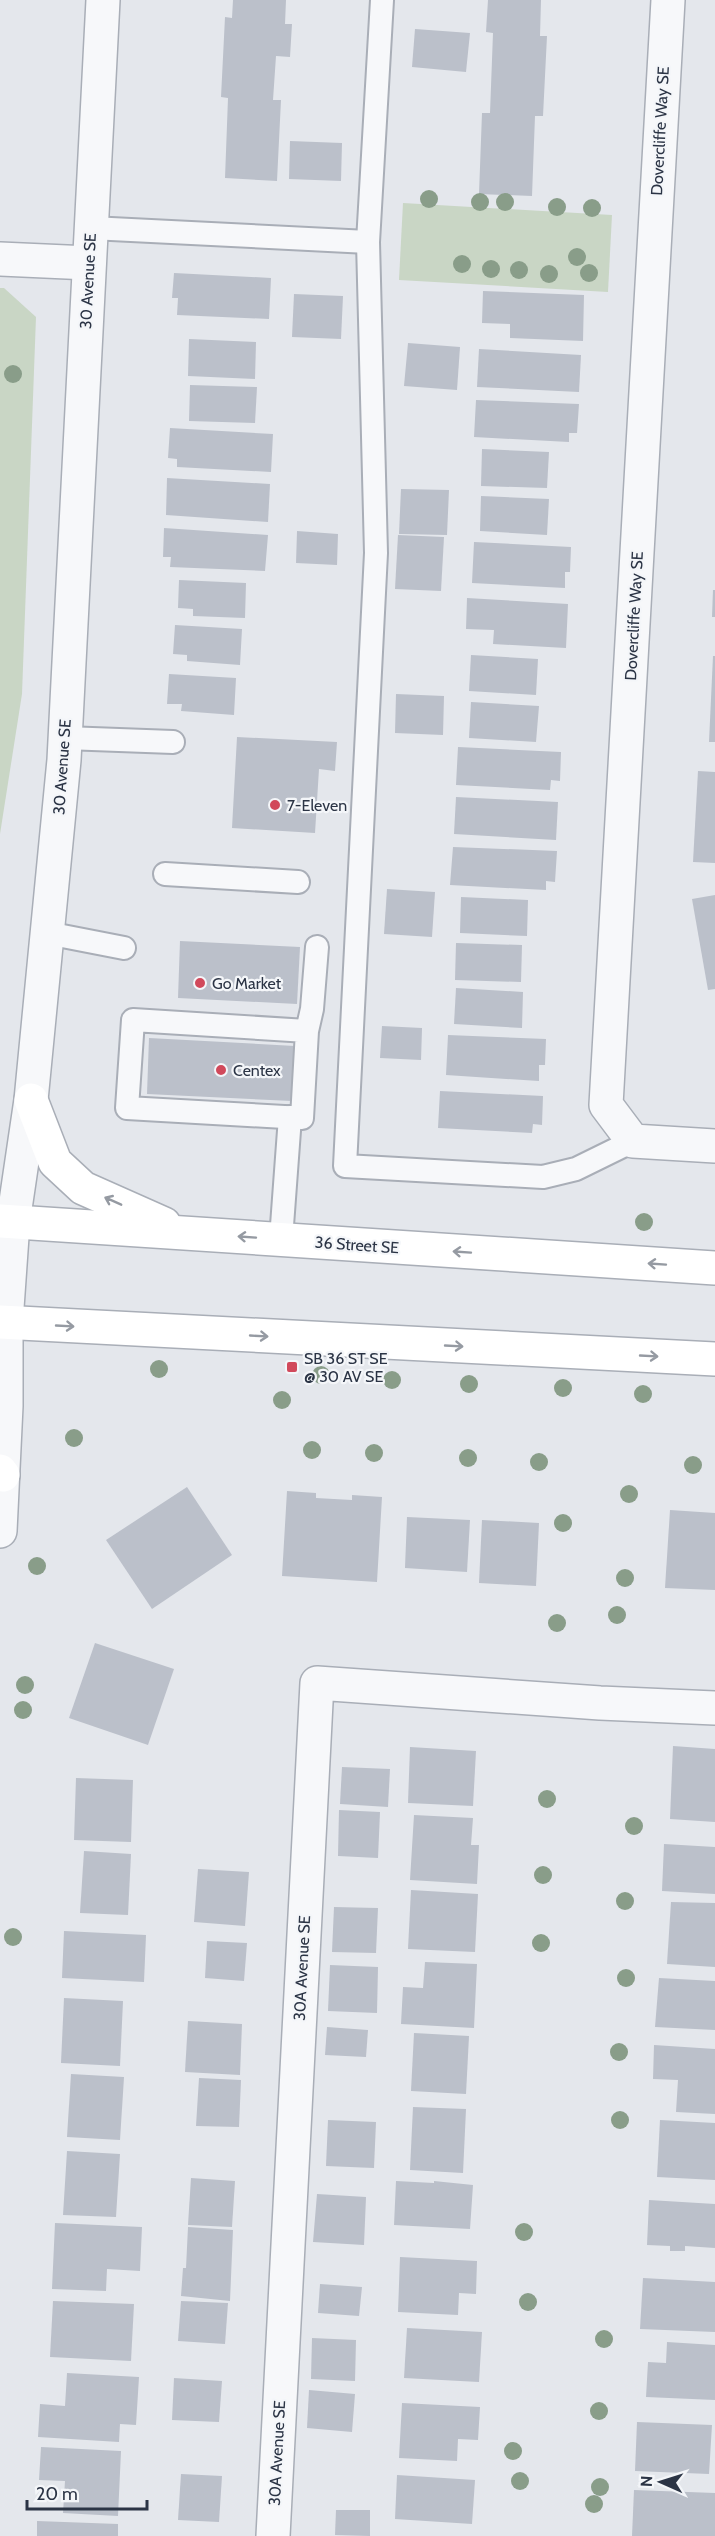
<svg xmlns="http://www.w3.org/2000/svg" width="715" height="2536" font-family="Cabin,sans-serif">
  <rect width="100%" height="100%" fill="#e4e7ec"/>
  <g fill="#c9d6c5">
    <path d="M403,203l209,12 -4,77 -209,-12z"/>
    <path d="M0,288h4l32,29 -14,377 -22,140z"/>
  </g>
  <g fill="#bbc0ca">
    <path d="M233,0h53l-1,24h7l-2,33 -14,-1 -3,44h8l-4,81 -52,-3 3,-80 -7,-1 4,-80 7,1z"/>
    <path d="M488,0h53l-1,36h7l-4,80h-8l-3,80 -53,-2 3,-81h8l3,-80 -7,-1z"/>
    <path d="M415,29l55,4 -4,39 -54,-5z"/>
    <path d="M290,141l52,2 -1,38 -52,-2z"/>
    <path d="M174,273l97,5 -2,41 -92,-4 1,-17h-6z"/>
    <path d="M483,291l101,4 -1,46 -73,-3v-14l-28,-1z"/>
    <path d="M294,294l49,2 -2,43 -49,-2z"/>
    <path d="M189,339l67,3 -1,37 -67,-3z"/>
    <path d="M408,343l52,4 -3,43 -53,-4z"/>
    <path d="M479,349l102,6 -2,37 -102,-5z"/>
    <path d="M190,385l67,2 -2,36 -66,-2z"/>
    <path d="M476,400l103,4 -2,29h-8v9l-95,-5z"/>
    <path d="M170,428l103,6 -2,38 -94,-5v-8l-9,-1z"/>
    <path d="M482,449l67,3 -2,36 -66,-2z"/>
    <path d="M167,478l103,6 -2,38 -102,-7z"/>
    <path d="M401,489l48,1 -2,45 -48,-1z"/>
    <path d="M481,496l68,3 -2,36 -67,-4z"/>
    <path d="M164,528l104,7 -3,36 -95,-4 1,-10h-8z"/>
    <path d="M297,531l41,3 -1,31 -41,-2z"/>
    <path d="M398,535l46,2 -3,54 -46,-2z"/>
    <path d="M474,542l97,5 -1,25h-5v16l-93,-5z"/>
    <path d="M179,580l67,3 -1,35 -52,-2v-7l-15,-1z"/>
    <path d="M713,590h2v27h-3z"/>
    <path d="M467,598l101,6 -2,44 -73,-4 1,-14 -28,-1z"/>
    <path d="M175,625l67,4 -2,36 -53,-4v-6l-14,-1z"/>
    <path d="M471,655l67,4 -2,36 -67,-4z"/>
    <path d="M713,656h2v86h-6z"/>
    <path d="M169,674l67,4 -2,37 -53,-4 1,-7h-15z"/>
    <path d="M396,694l48,2 -1,39 -48,-2z"/>
    <path d="M471,702l68,4 -3,36 -67,-4z"/>
    <path d="M237,737l100,5 -2,29 -16,-2 -4,64 -83,-5z"/>
    <path d="M458,747l103,5 -1,29 -9,-1 -1,10 -94,-5z"/>
    <path d="M698,771l17,1v91l-22,-1z"/>
    <path d="M456,797l102,5 -2,38 -102,-6z"/>
    <path d="M453,847l104,4 -2,31 -9,-1v9l-96,-5z"/>
    <path d="M387,889l48,3 -3,45 -48,-3z"/>
    <path d="M715,895v94l-7,1 -16,-91z"/>
    <path d="M461,897l67,3 -1,36 -67,-3z"/>
    <path d="M180,941l120,6 -3,57 -119,-6z"/>
    <path d="M456,943l66,2 -1,37 -66,-2z"/>
    <path d="M456,988l67,4 -1,36 -68,-4z"/>
    <path d="M382,1026l40,2 -1,32 -41,-2z"/>
    <path d="M448,1035l98,4 -1,26h-6v16l-93,-6z"/>
    <path d="M149,1038l146,8 -3,55 -145,-7z"/>
    <path d="M440,1091l103,5 -1,29 -9,-1 -1,9 -94,-5z"/>
    <path d="M187,1487l45,68 -80,54 -46,-69z"/>
    <path d="M287,1491l29,2v5l36,2v-5l30,2 -5,85 -95,-6z"/>
    <path d="M670,1510l45,3v77l-50,-2z"/>
    <path d="M407,1517l63,3 -3,52 -62,-4z"/>
    <path d="M482,1520l57,3 -3,63 -57,-3z"/>
    <path d="M95,1643l79,26 -26,76 -79,-27z"/>
    <path d="M673,1746l42,3v73l-45,-3z"/>
    <path d="M410,1747l66,4 -3,55 -65,-3z"/>
    <path d="M342,1767l48,2 -2,38 -48,-3z"/>
    <path d="M76,1778l57,2 -2,62 -57,-2z"/>
    <path d="M339,1810l41,2 -2,46 -40,-2z"/>
    <path d="M414,1815l59,3 -2,27h8l-2,39 -67,-4z"/>
    <path d="M664,1844l51,3v47l-53,-3z"/>
    <path d="M84,1851l47,3 -3,61 -48,-2z"/>
    <path d="M198,1869l51,3 -4,54 -51,-4z"/>
    <path d="M411,1890l67,4 -3,58 -67,-3z"/>
    <path d="M671,1902l44,1v64l-48,-3z"/>
    <path d="M334,1907l44,1 -2,45 -44,-1z"/>
    <path d="M64,1931l82,4 -2,47 -82,-4z"/>
    <path d="M207,1941l40,2 -3,38 -39,-3z"/>
    <path d="M425,1962l52,2 -3,64 -73,-4 2,-37 20,1z"/>
    <path d="M330,1965l48,2 -1,46 -49,-2z"/>
    <path d="M659,1978l56,3v49l-60,-3z"/>
    <path d="M64,1998l59,3 -3,65 -59,-3z"/>
    <path d="M188,2021l54,3 -2,51 -55,-3z"/>
    <path d="M327,2027l41,3 -2,27 -41,-2z"/>
    <path d="M414,2033l55,3 -3,58 -55,-3z"/>
    <path d="M654,2045l61,4v65l-39,-2 2,-32 -25,-1z"/>
    <path d="M71,2074l53,3 -4,63 -53,-3z"/>
    <path d="M199,2078l42,2 -2,47 -43,-1z"/>
    <path d="M413,2107l53,2 -3,64 -53,-3z"/>
    <path d="M328,2120l48,2 -2,46 -48,-2z"/>
    <path d="M660,2120l55,3v57l-58,-3z"/>
    <path d="M67,2151l53,3 -4,63 -53,-2z"/>
    <path d="M191,2178l44,3 -3,46 -44,-2z"/>
    <path d="M396,2181l38,2v-2l39,4 -3,44 -76,-4z"/>
    <path d="M317,2194l49,3 -2,48 -51,-3z"/>
    <path d="M649,2200l66,4v44l-30,-2v5h-15v-5l-23,-1z"/>
    <path d="M55,2223l87,4 -2,44 -33,-2 -1,22 -54,-2z"/>
    <path d="M188,2227l45,3 -3,71 -49,-5 2,-28h3z"/>
    <path d="M400,2257l77,4 -1,33 -17,-1 -1,22 -60,-3z"/>
    <path d="M643,2278l72,4v50l-75,-3z"/>
    <path d="M320,2284l42,3 -3,29 -41,-3z"/>
    <path d="M53,2301l81,3 -3,57 -81,-4z"/>
    <path d="M181,2301l47,2 -3,41 -47,-3z"/>
    <path d="M407,2328l75,4 -3,50 -75,-4z"/>
    <path d="M312,2338l44,2 -1,41 -44,-2z"/>
    <path d="M667,2342l48,3v55l-69,-3 2,-35 18,1z"/>
    <path d="M67,2373l72,4 -3,48 -16,-1 -1,18 -81,-5 2,-33 25,2z"/>
    <path d="M174,2378l48,3 -3,41 -47,-2z"/>
    <path d="M309,2390l46,4 -3,38 -45,-4z"/>
    <path d="M402,2403l78,4 -2,33 -20,-1 -1,22 -58,-3z"/>
    <path d="M637,2422l75,3 -3,49 -74,-3z"/>
    <path d="M41,2447l80,4 -3,65 -55,-3 2,-32 -26,-1z"/>
    <path d="M181,2474l41,2 -3,46 -41,-2z"/>
    <path d="M397,2475l78,5 -3,44 -77,-5z"/>
    <path d="M634,2490l81,3v43h-83z"/>
    <path d="M336,2510h34v26l-35,-1z"/>
    <path d="M37,2521l81,3v12h-81z"/>
  </g>
  <g fill="none" stroke-linecap="round" stroke-linejoin="round">
    <g stroke="#a9aeb7" stroke-width="26">
      <g id="service">
        <path d="M382,0l-14,242 8,311 -31,613 198,11 33,-8 57,-28"/>
        <path d="M91,228l277,14"/>
        <path d="M65,738l108,4"/>
        <path d="M165,874l133,8"/>
        <path d="M47,933l77,15"/>
        <path d="M307,1031l-174,-11 -6,88 175,10 5,-87 5,-22 5,-62"/>
        <path d="M281,1239l9,-122"/>
      </g>
    </g>
    <g stroke="#a9aeb7" stroke-width="36">
      <g id="minor">
        <path d="M668,0l-62,1105 27,36 82,5"/>
        <path d="M0,259l89,4"/>
        <path d="M0,1531l6,-125v-84l7,-100 18,-122 33,-340 39,-760"/>
        <path d="M273,2536l44,-853 283,20 115,5"/>
      </g>
    </g>
    <g stroke="#a9aeb7" stroke-width="36">
      <g id="secondary">
        <path d="M31,1100l24,62 28,26 81,36"/>
        <path d="M0,1221l715,47"/>
        <path d="M0,1322l715,37"/>
        <path d="M0,1471l3,4"/>
      </g>
    </g>
    <use href="#service" stroke="#f7f8fa" stroke-width="22"/>
    <use href="#minor" stroke="#f7f8fa" stroke-width="33"/>
    <use href="#secondary" stroke="#fff" stroke-width="33"/>
  </g>
  <g fill="#899d89">
    <circle cx="429" cy="199" r="9"/>
    <circle cx="480" cy="202" r="9"/>
    <circle cx="505" cy="202" r="9"/>
    <circle cx="557" cy="207" r="9"/>
    <circle cx="592" cy="208" r="9"/>
    <circle cx="577" cy="257" r="9"/>
    <circle cx="462" cy="264" r="9"/>
    <circle cx="491" cy="269" r="9"/>
    <circle cx="519" cy="270" r="9"/>
    <circle cx="589" cy="273" r="9"/>
    <circle cx="549" cy="274" r="9"/>
    <circle cx="13" cy="374" r="9"/>
    <circle cx="644" cy="1222" r="9"/>
    <circle cx="159" cy="1369" r="9"/>
    <circle cx="321" cy="1375" r="9"/>
    <circle cx="392" cy="1380" r="9"/>
    <circle cx="469" cy="1384" r="9"/>
    <circle cx="563" cy="1388" r="9"/>
    <circle cx="643" cy="1394" r="9"/>
    <circle cx="282" cy="1400" r="9"/>
    <circle cx="74" cy="1438" r="9"/>
    <circle cx="312" cy="1450" r="9"/>
    <circle cx="374" cy="1453" r="9"/>
    <circle cx="468" cy="1458" r="9"/>
    <circle cx="539" cy="1462" r="9"/>
    <circle cx="693" cy="1465" r="9"/>
    <circle cx="629" cy="1494" r="9"/>
    <circle cx="563" cy="1523" r="9"/>
    <circle cx="37" cy="1566" r="9"/>
    <circle cx="625" cy="1578" r="9"/>
    <circle cx="617" cy="1615" r="9"/>
    <circle cx="557" cy="1623" r="9"/>
    <circle cx="25" cy="1685" r="9"/>
    <circle cx="23" cy="1710" r="9"/>
    <circle cx="547" cy="1799" r="9"/>
    <circle cx="634" cy="1826" r="9"/>
    <circle cx="543" cy="1875" r="9"/>
    <circle cx="625" cy="1901" r="9"/>
    <circle cx="13" cy="1937" r="9"/>
    <circle cx="541" cy="1943" r="9"/>
    <circle cx="626" cy="1978" r="9"/>
    <circle cx="619" cy="2052" r="9"/>
    <circle cx="620" cy="2120" r="9"/>
    <circle cx="524" cy="2232" r="9"/>
    <circle cx="528" cy="2302" r="9"/>
    <circle cx="604" cy="2339" r="9"/>
    <circle cx="599" cy="2411" r="9"/>
    <circle cx="513" cy="2451" r="9"/>
    <circle cx="520" cy="2481" r="9"/>
    <circle cx="600" cy="2487" r="9"/>
    <circle cx="594" cy="2504" r="9"/>
  </g>
  <defs><path id="oneway-shaft" d="M-6 0H5M1.5-3L5.5 0L1.5 3" fill="none" stroke-width="1.6" stroke-linecap="round" stroke-linejoin="round" transform="scale(1.5)"/></defs>
  <g stroke="#959aa2">
    <use href="#oneway-shaft" transform="translate(113 1201) rotate(-156)"/>
    <use href="#oneway-shaft" transform="translate(247 1237) rotate(-176)"/>
    <use href="#oneway-shaft" transform="translate(462 1252) rotate(-176)"/>
    <use href="#oneway-shaft" transform="translate(657 1264) rotate(-176)"/>
    <use href="#oneway-shaft" transform="translate(65 1326) rotate(3)"/>
    <use href="#oneway-shaft" transform="translate(259 1336) rotate(3)"/>
    <use href="#oneway-shaft" transform="translate(454 1346) rotate(3)"/>
    <use href="#oneway-shaft" transform="translate(649 1356) rotate(3)"/>
  </g>
  <g fill="#d1495b" stroke="#f4f6f9" stroke-width="2">
    <circle cx="275" cy="805" r="6"/>
    <circle cx="200" cy="983" r="6"/>
    <circle cx="221" cy="1070" r="6"/>
    <rect x="286" y="1361" width="12" height="12" rx="3"/>
  </g>
  <g text-anchor="middle" dominant-baseline="central" stroke-width="4.5" stroke-linejoin="round" paint-order="stroke">
    <g font-size="16" fill="#2b3445" stroke="#f4f6f9">
      <text transform="translate(660 131) rotate(-87)">Dovercliffe Way SE</text>
      <text transform="translate(88 281) rotate(-87)">30 Avenue SE</text>
      <text transform="translate(634 616) rotate(-87)">Dovercliffe Way SE</text>
      <text transform="translate(62 767) rotate(-86)">30 Avenue SE</text>
      <text transform="translate(357 1245) rotate(4)">36 Street SE</text>
      <text transform="translate(302 1968) rotate(-87)">30A Avenue SE</text>
      <text transform="translate(277 2453) rotate(-87)">30A Avenue SE</text>
    </g>
    <g font-size="16" fill="#2b3445" stroke="#f4f6f9" text-anchor="start">
      <text x="287" y="805">7-Eleven</text>
      <text x="212" y="983">Go Market</text>
      <text x="233" y="1070">Centex</text>
      <text x="304" y="1358">SB 36 ST SE<tspan x="304" dy="18">@ 30 AV SE</tspan></text>
    </g>
  </g>
  <g transform="translate(661 2482) rotate(273)" stroke="#f4f6f9" stroke-width="4.5" paint-order="stroke">
  <path d="M0-4.5L10 22L0 15L-10 22Z" fill="#2b3445"/>
  <text y="-9" font-size="16" font-weight="bold" text-anchor="middle" fill="#2b3445">N</text>
  </g>
  <path d="M27 2500v9h120v-9" fill="none" stroke="#2b3445" stroke-width="3"/>
  <text x="36" y="2500" font-size="18" fill="#2b3445" stroke="#f4f6f9" stroke-width="4.5" paint-order="stroke">20 m</text>
</svg>
